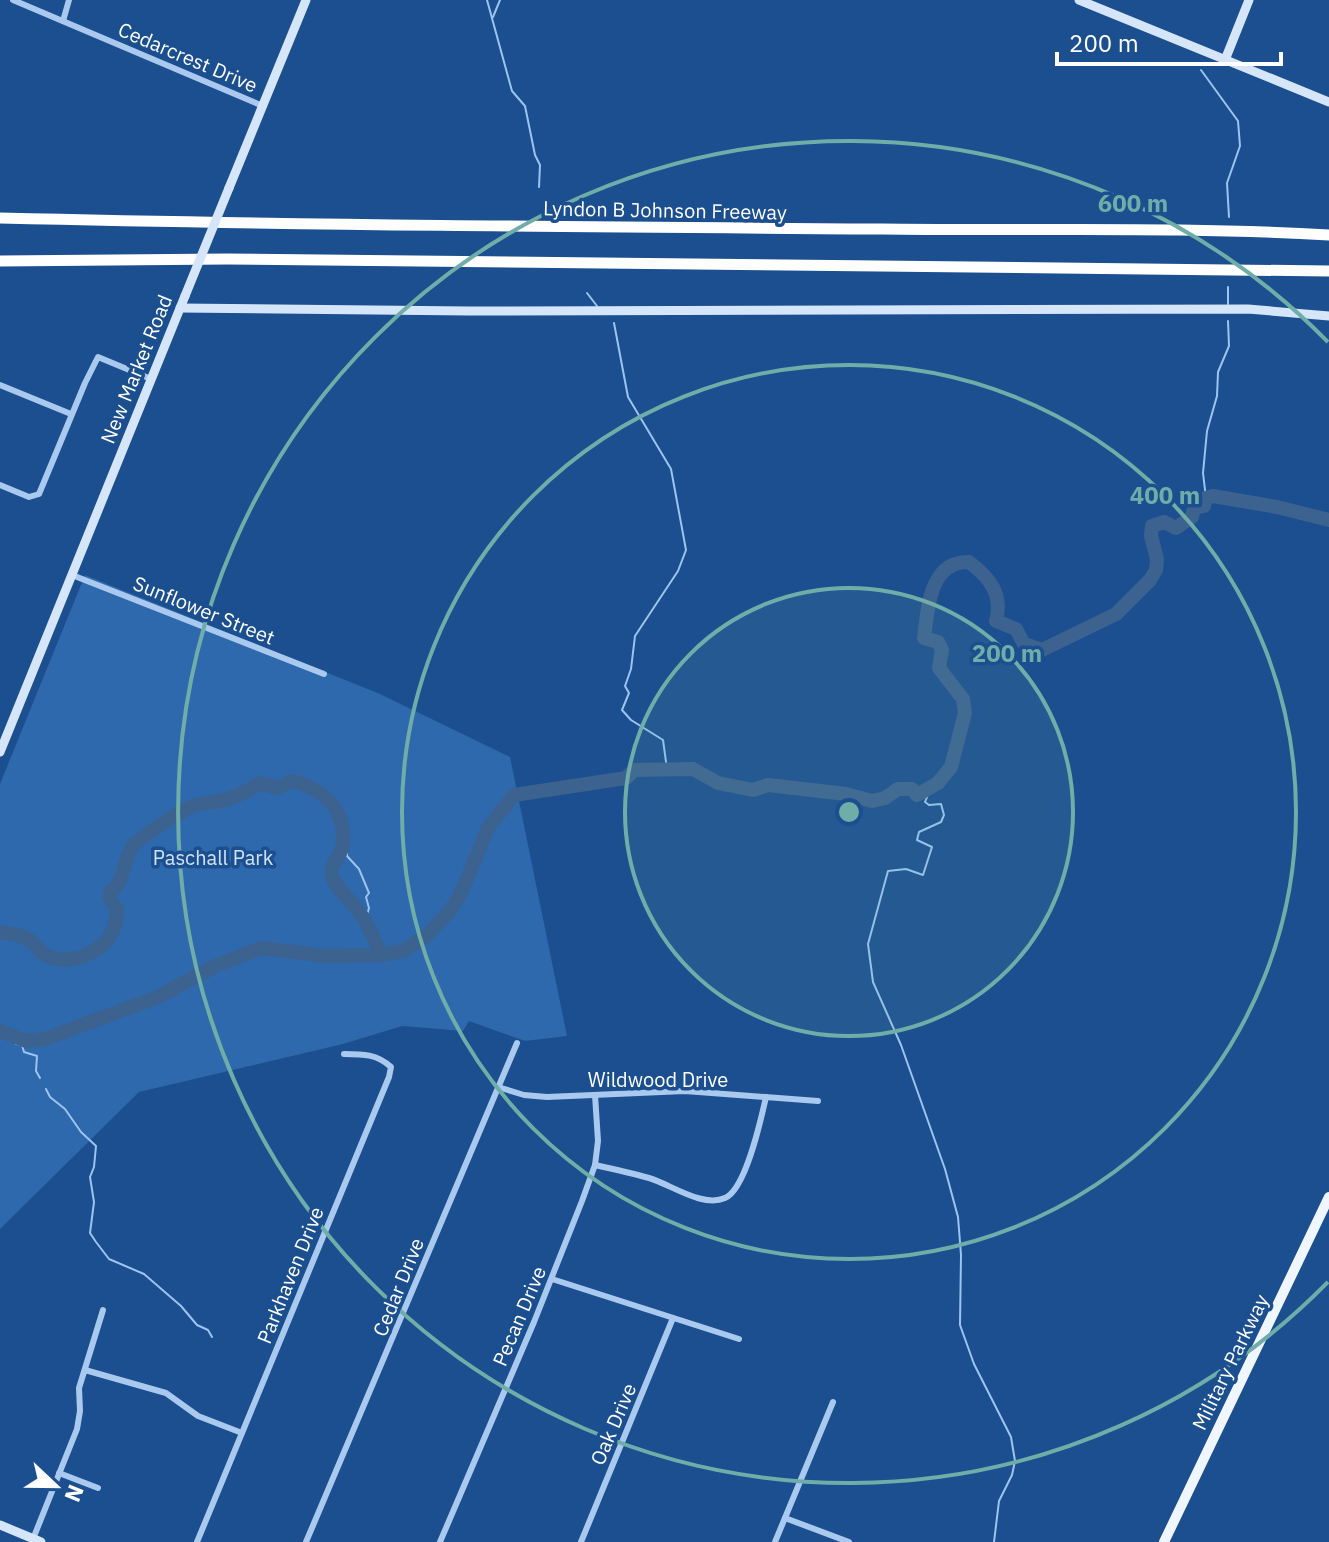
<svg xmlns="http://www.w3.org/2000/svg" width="1329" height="1542" font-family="'IBM Plex Sans',sans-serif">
  <rect width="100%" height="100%" fill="#1b4f8f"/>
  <path fill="#2e69ad" d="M85,575l295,119 130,63 57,279 -42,5 -56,-20 -6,10 -61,-5 -59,18 -204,48 -139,137v-445z"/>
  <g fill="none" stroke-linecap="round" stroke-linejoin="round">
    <g stroke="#9cc4f0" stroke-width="2">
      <path d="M487,0l25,91 13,15 10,49 5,10 -1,22"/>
      <path d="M493,17l7,-17"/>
      <path d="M1201,70l37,51 2,25 -13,37 2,34"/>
      <path d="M1228,287v17"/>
      <path d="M587,293l10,13"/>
      <path d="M614,323l14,74 43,72 15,81 -8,21 -43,65 -4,33 -6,17 4,7 -7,17 9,10 32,20 4,29"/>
      <path d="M1206,498l-3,-25 4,-42 10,-35 1,-24 11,-26 -1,-25"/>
      <path d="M931,787l-6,15 4,3 12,-1 3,11 -3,7 -22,10 -2,8 15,7 -9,28 -17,-6 -18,2 -20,73 5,38 28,63 44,124 13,48 3,38 -1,70 14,39 37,73 4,24 -3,14 -13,26 -5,41"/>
      <path d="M342,840l5,8v8l12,13 10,24 -3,4 3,11 -4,14"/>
      <path d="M13,1036l3,8 6,1 2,7 13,4 -1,15 4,7"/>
      <path d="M46,1089l4,8 15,12 16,23 15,14 -2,21 -4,10 4,25 -4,31 6,9 13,17 35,15 37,32 16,19 11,5 4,7"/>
    </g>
    <g stroke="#3c6290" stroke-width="14">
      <path d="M0,933c11,-1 27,3 35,12 2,2 6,8 9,9 22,13 55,1 67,-20 5,-7 5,-16 6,-25l-8,-11 1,-6c19,-12 10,-38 29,-52 15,-11 34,-25 52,-33 7,-4 16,-3 24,-5 16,-3 32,-10 45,-19l17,5 15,-7c32,8 57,30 50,67 -2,10 -13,16 -10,28 5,15 22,26 30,40 8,12 13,26 19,39"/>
      <path d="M0,1031l26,10 19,-2 113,-42 57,-31 46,-18 65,8 55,-1 22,-4 22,-14 25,-26 12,-20 26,-63 26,-33 112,-17 8,-8 59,-1 25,14 35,7 15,-5 78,9 26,7 13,-3 13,-9h14l5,6 21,-12 13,-16 14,-54 -2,-14 -24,-31 3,-18 -4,-8 -14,-4c4,-29 5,-77 45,-76 21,16 34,32 27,59l20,8 8,15 18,6 74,-36 34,-34 6,-10 1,-11 -6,-23 1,-10 12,-4 12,6 16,-11 2,-9 10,-2 2,-8 7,-2 64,11 52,13"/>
    </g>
    <g stroke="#a9c9ee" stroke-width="6">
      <path d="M13,0l250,106"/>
      <path d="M63,21l6,-21"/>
      <path d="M0,385l71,29"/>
      <path d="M0,485l29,12 10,-3 46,-111 13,-26 53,22"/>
      <path d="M72,575l252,99"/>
      <path d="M498,1087l26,8 23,2 138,-6 133,10"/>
      <path d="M595,1165c18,4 36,8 54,13 21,6 53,30 76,20 21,-9 36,-79 41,-101"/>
      <path d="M552,1279l187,60"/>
      <path d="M85,1370l81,23 32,23 44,17"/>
      <path d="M59,1473l39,15"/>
      <path d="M785,1518l64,24"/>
      <path d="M33,1539l44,-110 3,-18 -1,-23 24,-78"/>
      <path d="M197,1542l192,-465 2,-10c-14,-13 -28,-13 -47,-13"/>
      <path d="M306,1542l211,-499"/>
      <path d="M440,1542l94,-220 48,-121 13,-36 3,-24 -3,-46"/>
      <path d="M581,1542l92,-224"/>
      <path d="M775,1542l58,-140"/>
    </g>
    <g stroke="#d6e6fa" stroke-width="9">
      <path d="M1079,0l250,102"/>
      <path d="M1225,60l24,-60"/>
      <path d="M229,188l77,-188"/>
      <path d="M180,308l289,3 779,-2 81,7"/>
      <path d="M0,752l185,-456"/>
      <path d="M0,1525l41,17"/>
    </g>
    <path stroke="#f0f6ff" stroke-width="10" d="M1164,1542l165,-345"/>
    <g stroke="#fff" stroke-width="11">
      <path d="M0,218c294,7 588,9 882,11 149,2 298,-3 447,6"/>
      <path d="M0,261l227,-2 1102,12"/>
    </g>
    <path stroke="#d6e6fa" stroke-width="9" d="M185,296l44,-108"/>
  </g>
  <circle cx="849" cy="812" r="224" fill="#6fada8" fill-opacity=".12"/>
  <g fill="none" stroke="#6fada8" stroke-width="4">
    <circle cx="849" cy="812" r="224"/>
    <circle cx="849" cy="812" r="447"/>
    <path d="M1328 1282A671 671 0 1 1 1328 342"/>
  </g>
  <g text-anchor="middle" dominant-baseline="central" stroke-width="7" stroke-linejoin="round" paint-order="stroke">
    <g font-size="20" fill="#fff" stroke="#1b4f8f">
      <text transform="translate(188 57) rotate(23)">Cedarcrest Drive</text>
      <text transform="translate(665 210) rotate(1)">Lyndon B Johnson Freeway</text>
      <text transform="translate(136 369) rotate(-68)">New Market Road</text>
      <text transform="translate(204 610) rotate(22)">Sunflower Street</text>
      <text x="658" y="1079">Wildwood Drive</text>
      <text transform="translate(290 1275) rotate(-68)">Parkhaven Drive</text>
      <text transform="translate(398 1287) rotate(-68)">Cedar Drive</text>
      <text transform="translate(519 1316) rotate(-67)">Pecan Drive</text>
      <text transform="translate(1230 1362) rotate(-64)">Military Parkway</text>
      <text transform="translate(613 1424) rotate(-67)">Oak Drive</text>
    </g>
    <g font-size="20" fill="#cfe3fa" stroke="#1b4f8f">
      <text x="213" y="857">Paschall Park</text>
    </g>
  </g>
  <circle cx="849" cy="812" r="12" fill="#6fada8" stroke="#1b4f8f" stroke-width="4"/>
  <g font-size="24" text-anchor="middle" font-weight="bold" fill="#6fada8" stroke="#1b4f8f" stroke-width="7" stroke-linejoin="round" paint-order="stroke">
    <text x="1133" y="212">600 m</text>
    <text x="1165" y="504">400 m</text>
    <text x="1007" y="662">200 m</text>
  </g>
  <g transform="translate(56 1486) rotate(112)" stroke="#1b4f8f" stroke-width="6" paint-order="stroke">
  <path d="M0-6L14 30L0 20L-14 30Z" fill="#ffffff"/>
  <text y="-12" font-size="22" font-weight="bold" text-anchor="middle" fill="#ffffff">N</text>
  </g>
  <path d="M1057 52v12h224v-12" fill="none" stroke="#ffffff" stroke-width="4"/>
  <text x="1069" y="52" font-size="24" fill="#ffffff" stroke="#1b4f8f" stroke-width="6" paint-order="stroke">200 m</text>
</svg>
